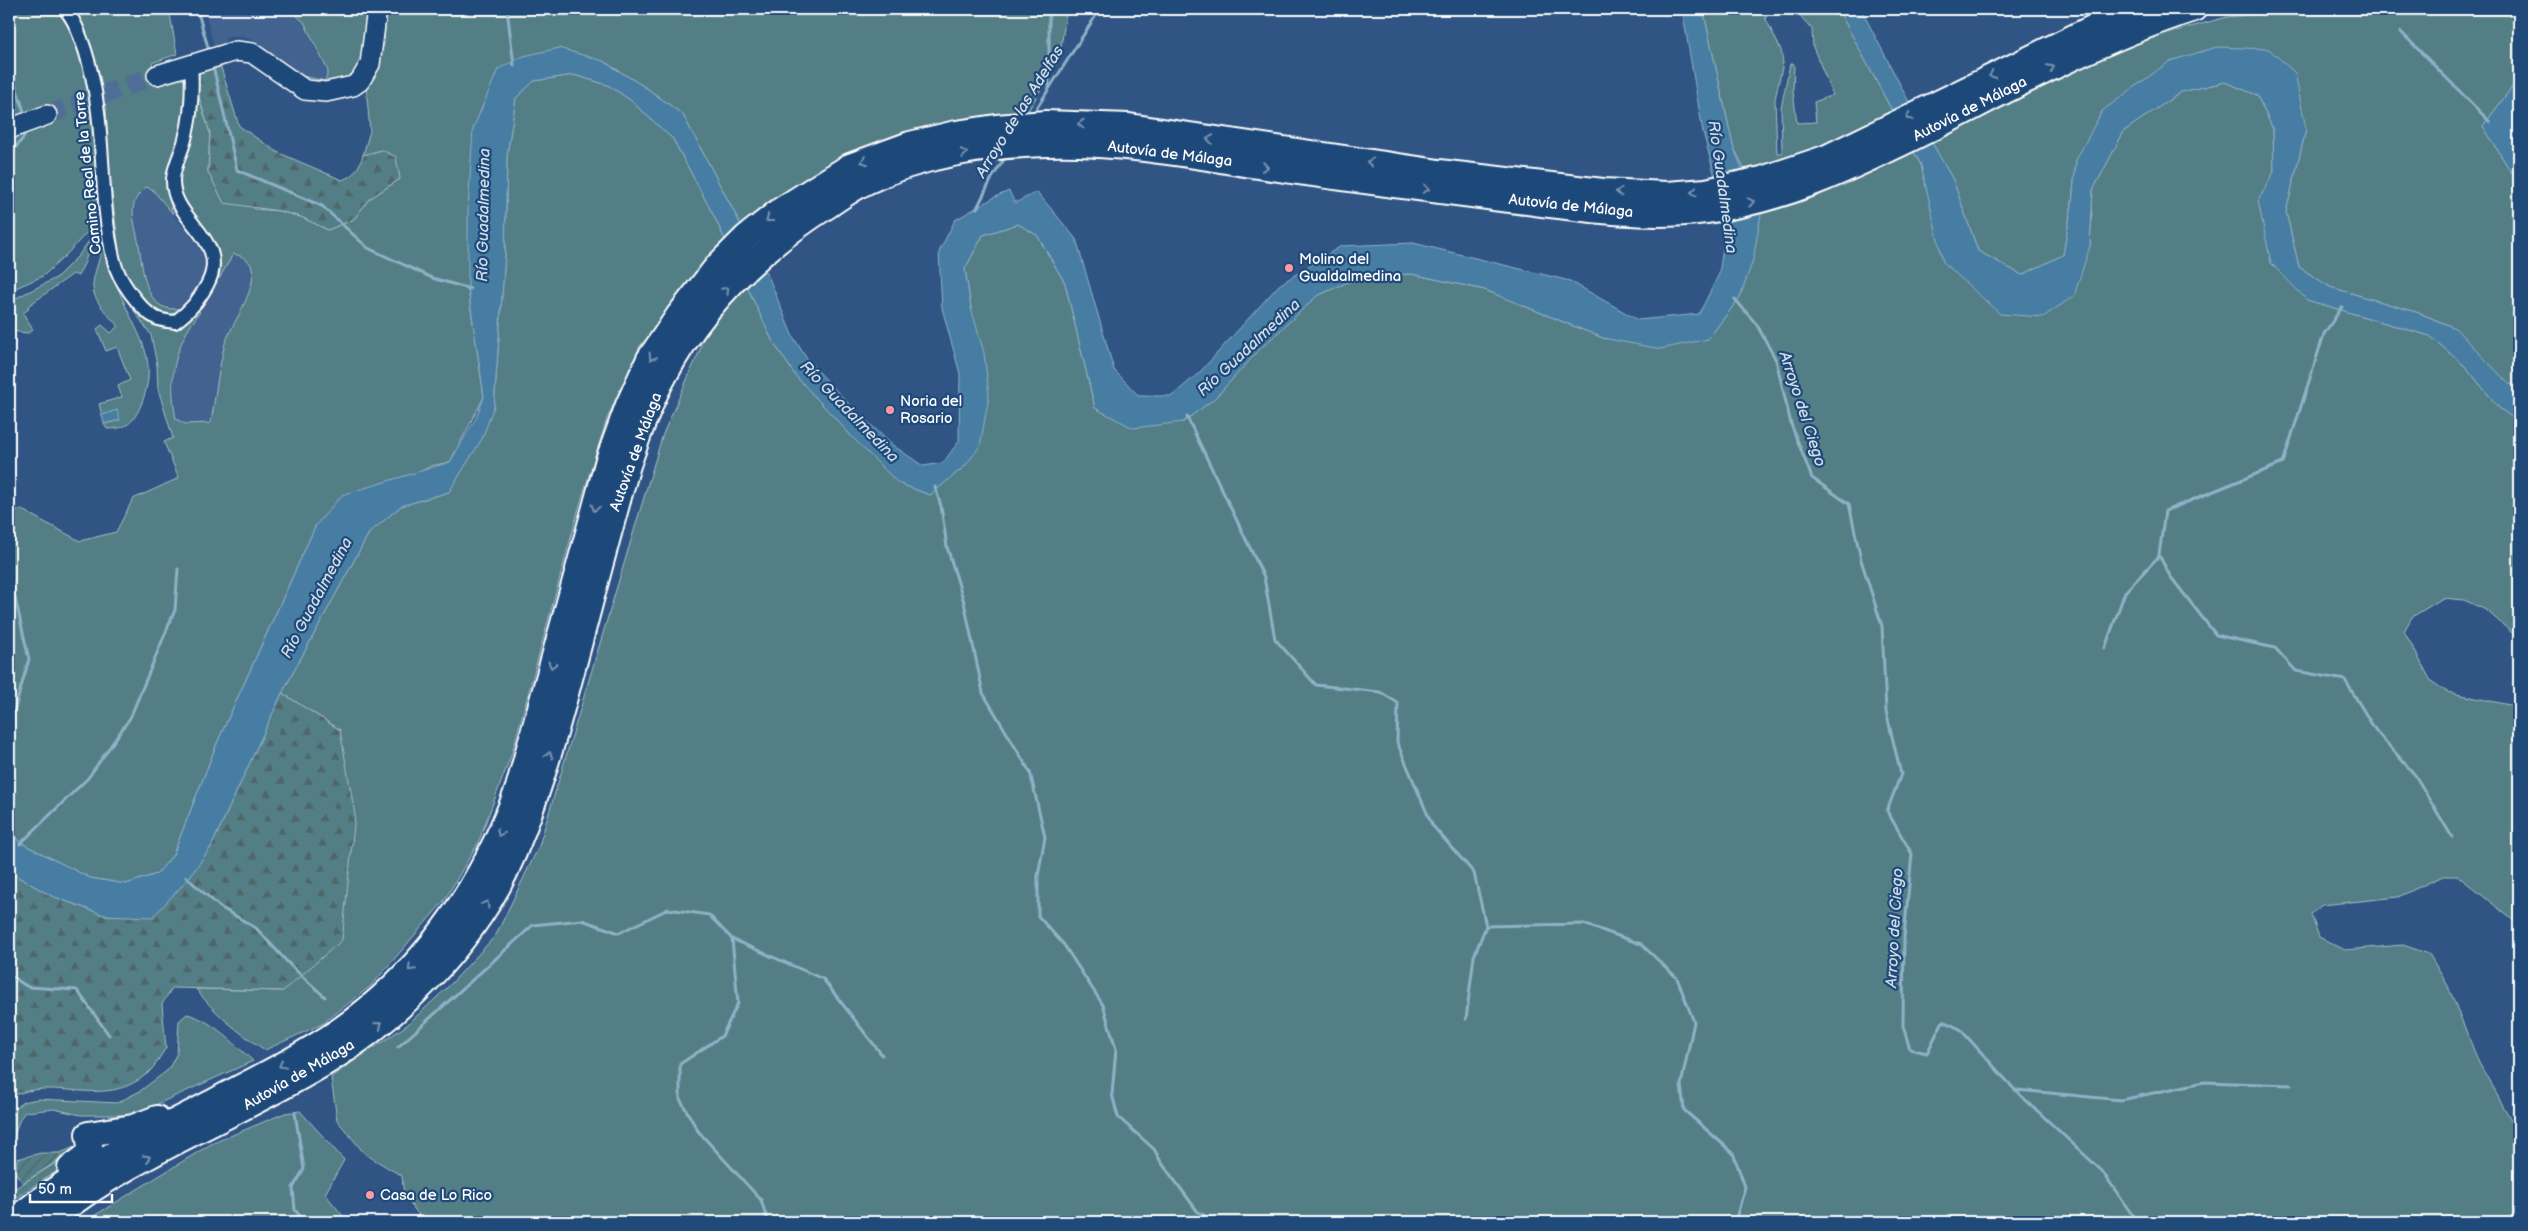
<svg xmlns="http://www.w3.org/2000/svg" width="2528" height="1231" font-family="'Balsamiq Sans',sans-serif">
  <defs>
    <pattern id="forest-firs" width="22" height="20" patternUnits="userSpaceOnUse" patternTransform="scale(1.25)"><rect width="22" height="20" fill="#527e86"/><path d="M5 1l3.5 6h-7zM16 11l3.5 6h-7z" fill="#4f6569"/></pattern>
    <pattern id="garden-furrows" width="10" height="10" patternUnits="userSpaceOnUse" patternTransform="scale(1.25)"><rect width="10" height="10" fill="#527e86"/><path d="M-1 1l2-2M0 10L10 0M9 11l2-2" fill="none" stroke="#4f6569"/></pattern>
  </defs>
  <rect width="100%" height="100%" fill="#305585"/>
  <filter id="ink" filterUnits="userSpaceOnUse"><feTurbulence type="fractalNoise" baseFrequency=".02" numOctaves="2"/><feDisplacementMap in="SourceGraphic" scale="10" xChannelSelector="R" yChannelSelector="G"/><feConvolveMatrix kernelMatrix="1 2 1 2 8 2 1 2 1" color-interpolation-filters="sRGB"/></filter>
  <g filter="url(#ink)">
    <g fill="#426290">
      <path d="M204,9h85l15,13 8,14 2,9 14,26 -3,10 -27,-6 -45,-35 -13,-4 -14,1 -3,10 -8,2z"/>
      <path d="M145,187l6,1 41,49 13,17 3,10 -4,14 -12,23 -10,7 -11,2 -10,-3 -10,-11 -8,-20 -10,-65 4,-16z"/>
      <path d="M232,254l11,2 8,7 2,15 -3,16 -26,52 -13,78h-26l-9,-5 -3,-18 2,-47z"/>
    </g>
    <g fill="#527e86" stroke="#a8bec2">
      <path d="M9,9h48l18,25 17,54 6,65 -3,46 -5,30 -25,27 -22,20 -34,15v-157l43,-15 -2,-13 -41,15z"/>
      <path d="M81,9h88l8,45 -25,9 6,21 21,-6 7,3c0,11 2,22 1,32 -5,43 -29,52 -14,101l-21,-25 -6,-2c-8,7 -12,13 -13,23 0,11 4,24 6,35 4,26 6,71 43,63l2,3 -11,5h-12l-30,-27 -10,-23 -12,-96 -3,-64 -17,-63 -15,-28 7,-2z"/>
      <path d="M289,9h82c-5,30 -1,76 -41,75 -17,0 -20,1 -32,-9l27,6 3,-10 -24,-49z"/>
      <path d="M386,9h681l-8,50 -34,57 -283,111 -59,-112 -35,-26 -45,-28 -79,-5 -56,233 16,108 -34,65 -19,4 -115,59 -98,216 -45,114 -16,19 -31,10 -36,-6 -69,-35 -12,-10v-323h13l58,31 36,-9 17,-33 46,-21 -15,-36 9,-4 -15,-49 -1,-24 -6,-30 -23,-33 1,-4c23,25 39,45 66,11l5,3c-26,35 -32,63 -24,107l9,5 26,-1c4,-25 7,-51 13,-76 5,-23 56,-85 9,-93l-14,25c6,-53 -36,-54 -41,-95 -2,-22 19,-63 20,-90l12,39 -2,39 47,37 24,2 22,6 27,13 26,-11 15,-20 31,-20 -18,-29 -19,5 7,-24 -4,-45 9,-14 9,-28z"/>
      <path d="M1703,9h58l20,41 2,13 -8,36 2,54h5l-1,-45 9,-44h4l-1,27 4,32 19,-1 -2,-20 19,-7 -20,-48 -1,-18 -10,-11 -3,-9h39l83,156 11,44 68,105 90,-68 3,-56 31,-59 57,-39 44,-10 32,13 16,34 1,43 -16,29 49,99 123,36 36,31 33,41 20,14v217l-33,-29 -22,-10 -21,-2 -31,19 -8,14 27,50 16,11 72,15v218l-61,-49h-15l-45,21 -76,8 -11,9 8,23 26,13 58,-5 26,9 19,32 31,77 31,55 9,25v79h-2105l5,-7 -15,-19 -2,-20 -37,-22 -28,-34 -6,-43 76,-52 42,-39 47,-51 43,-89 124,-412 37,-84 3,-17 -32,-22 -31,35 -33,73 -27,85 -68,249 -34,90 -34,58 -72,84 -50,39 -57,26c-27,-18 -49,-35 -69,-61l87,2 57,-261 -58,-37 87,-160 32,-27 48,-14 45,-86 11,-152 2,-99 9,-57 18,-17 40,-6 34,10 22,15 43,39 42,79 57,122 23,35 60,65 43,43 32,12 35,-29 6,-158 -6,-39 18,-34 35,-11 19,11 28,48 30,125 88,14 31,-23 46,-50 57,-53 44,-20 51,-2 73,16 118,48 105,1 32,-42 7,-123 -14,-28z"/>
      <path d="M2304,9h215v69l-36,48 36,59v200h-10l-54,-57 -36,-15 -89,-26 -31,-20 -13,-55 20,-83 -88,-82 -142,113 -4,44 -9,51 -41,20 -44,-24 -25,-71 -21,-37 179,-91 57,-19 59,-16z"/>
      <path d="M92,237l-7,25 -7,14 -5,-2 -45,32 1,3 -6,4 10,17 -5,3 -19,-2v-27l5,-5 42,-21 22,-22z"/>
      <path d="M104,238c4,22 10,42 19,62 17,40 36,60 18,105 -8,18 -14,24 -34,24l-3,-5 16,-4 -3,-9 -15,4 -3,-11 23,-7 -4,-11 12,-6 -13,-33 -11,4 -9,-22 5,-4 9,8 7,-7c-39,-41 -23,-39 -14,-88z"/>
      <path d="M187,1014c27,7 46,29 66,47l-120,54h-52l-27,-6 -29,3c-10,11 -9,26 -16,39v-31l6,-12 8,-6 15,-3 79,4 23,-12 28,-21 9,-17 2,-32z"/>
      <path d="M300,1111l44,49 -19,34 23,28h-264l127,-78 74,-31z"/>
      <path d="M82,1144l-11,18 -62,40v-10l53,-33 -2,-6z"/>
    </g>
    <g fill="url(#forest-firs)" stroke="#a8bec2">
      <path d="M219,61l20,65 38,26 65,28c12,-4 17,-12 21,-25l19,-5 14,7 4,22 -31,20 -15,20 -26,11 -27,-13 -22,-6 -55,-8 -16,-31 2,-39 -12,-39 1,-20 5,-7z"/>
      <path d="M282,693l58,37 15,85 -13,125 -59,51 -111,-3 -10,16 4,44c-6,8 -11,19 -18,25 -45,39 -95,0 -139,25v-226l43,24 52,19 49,1 35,-37 23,-32z"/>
    </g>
    <path fill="url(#garden-furrows)" stroke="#a8bec2" d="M41,1153h19l2,5 -39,25 -7,-9 1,-15z"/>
    <g fill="#467da2" stroke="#90b1c7">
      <path d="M1682,9h21l30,137 28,68 -8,46 -13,37 -32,42 -48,10 -57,-11 -118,-48 -73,-16 -51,2 -44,20 -57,53 -46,50 -31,23 -50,6 -38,-20 -30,-125 -28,-48 -19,-11 -35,11 -18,34 6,39 13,45 5,43 -9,50 -15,20 -35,29 -32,-12 -43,-43 -60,-65 -23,-35 -57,-122 -42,-79 -43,-39 -22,-15 -34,-10 -40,6 -18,17 -9,57 -2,99 -11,152 -12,33 -33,53 -48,14 -32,27 -87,160 -71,154 -23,32 -35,38 -49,-2 -52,-19 -43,-24v-39l12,10 69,35 36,6 31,-10 16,-19 45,-114 98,-216 26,-30 108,-33 26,-44 8,-21 -16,-109v-77l5,-82 25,-60 26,-13 35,-8 44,13 45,28 35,26 86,163 23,57 15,24 36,39 48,46 32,22 20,-3 16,-22 1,-67 -18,-66 -3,-56 16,-32 40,-23 14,-6 6,12 22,-11 39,47 38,131 25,26h33l28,-24 79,-87 62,-39 72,-3 157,38 68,39 61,-6 20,-40 8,-53 -24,-89z"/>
      <path d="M1838,9h23l46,89 46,82 25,71 44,24 41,-20 9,-51 4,-44 26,-49 68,-50 47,-14 52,2 26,24 11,56 -20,83 13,55 31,20 89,26 36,15 54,56 10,1v37l-20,-14 -33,-41 -36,-31 -123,-36 -36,-37 -13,-62 16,-29 -1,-43 -16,-34 -32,-13 -44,10 -57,39 -31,59 -3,56 -16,50 -31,21 -43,-3 -57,-52 -22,-97z"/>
      <path d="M2519,78v107l-36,-59z"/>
      <path d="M117,410l3,10 -16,4 -2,-9z"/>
    </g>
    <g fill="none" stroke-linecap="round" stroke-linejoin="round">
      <g stroke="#90b1c7" stroke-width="3">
        <path d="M197,9l12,42"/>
        <path d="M507,9l7,56"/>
        <path d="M2401,32l89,90"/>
        <path d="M9,65l16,50"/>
        <path d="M213,66l24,104 85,36 46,42 64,30 38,11"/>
        <path d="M1049,88v-79"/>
        <path d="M1033,114l67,-105"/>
        <path d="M9,156l14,-18 4,-9"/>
        <path d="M977,208l15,-30 15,-23"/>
        <path d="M1735,299l22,26 19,35 15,64 21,54 37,26 12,56 21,66 4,85 15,63 -14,37 25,43 -8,82 -1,90 7,23 17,4 16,-32 17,8 55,61 87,81 35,51"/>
        <path d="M2342,307l-18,27 -41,129 -118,48 -6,44 11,21 46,59 59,13 21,23 49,9 31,51 39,44 37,62"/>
        <path d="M1187,417l77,160 11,62 41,46 64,7 18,11 -1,39 35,83 42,48 12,53 -12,30 -8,63"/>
        <path d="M935,487l6,19 6,41 17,55 19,91 47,79 15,65 -7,39v40l26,29 39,60 13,44 -4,45 6,23 36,32 7,13 37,50 20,10"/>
        <path d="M9,571l20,88 -20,70"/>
        <path d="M2105,648l20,-56 34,-36"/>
        <path d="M20,844l68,-66 42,-60 45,-108 3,-41"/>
        <path d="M186,877l34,30 36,21 35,38 34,31"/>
        <path d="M1486,926l98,-2 57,20 36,34 17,44 -13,63 3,25 49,43 12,34 -10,35"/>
        <path d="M732,939l91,40 59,76"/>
        <path d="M9,975l19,12 49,3 32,45"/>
        <path d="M398,1047l135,-122 49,-5 37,13 49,-24 41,6 23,24 6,64 -16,33 -42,28v35l18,32 63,69 7,22"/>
        <path d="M2017,1090l104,10 83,-18 87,3"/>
        <path d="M295,1113l9,56 -11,19 2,22 10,12"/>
      </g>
      <path stroke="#4f6e97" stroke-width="19" stroke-dasharray="19 9" stroke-linecap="butt" d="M47,115l110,-40"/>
      <g stroke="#fff" stroke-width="16">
        <path id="street" d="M65,9c10,11 15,27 20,41 23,71 12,141 29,211 4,18 26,49 42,57 6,3 13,3 19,4 15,-11 23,-21 32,-37 25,-46 -36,-63 -34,-106 1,-14 9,-27 12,-40 7,-26 8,-49 6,-76"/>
      </g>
      <g stroke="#fff" stroke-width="22">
        <g id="secondary">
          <path d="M157,75l79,-24 16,2 53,37 21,2 27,-6 7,-5 10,-17 7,-55"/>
          <path d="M9,129l38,-14"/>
        </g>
      </g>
      <g stroke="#fff" stroke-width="28">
        <g id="highway">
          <path d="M70,1168l21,-16 -3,-18 45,-7 24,-9"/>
          <path d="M11,1222c21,-16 42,-32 65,-46 45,-29 95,-52 142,-77 47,-25 95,-48 137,-80 77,-60 130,-140 163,-231l90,-328 20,-55 21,-46 29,-43 40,-51 28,-28 33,-26 71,-45 60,-22 46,-11 40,-6 50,-4 83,3 310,46 164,19 64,3 39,-3 56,-12 63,-21 306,-149"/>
          <path d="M48,1222c84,-69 190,-105 282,-162 68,-42 139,-114 175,-187 28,-60 46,-124 63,-187 20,-74 39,-148 60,-221 11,-31 21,-62 37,-90 38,-72 96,-127 164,-170 12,-8 24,-17 37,-23 54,-26 121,-37 181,-38 71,-2 141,11 211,22 78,12 158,22 236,32 70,8 141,22 212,13 83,-11 149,-45 223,-81 87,-44 172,-91 265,-121"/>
        </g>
      </g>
      <use href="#street" stroke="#1f4a7a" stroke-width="12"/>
      <use href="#secondary" stroke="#1f4a7a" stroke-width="19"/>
      <use href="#highway" stroke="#1f4a7a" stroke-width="24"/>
    </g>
    <defs><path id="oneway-chevron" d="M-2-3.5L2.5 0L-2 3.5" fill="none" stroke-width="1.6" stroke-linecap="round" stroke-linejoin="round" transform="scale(1.25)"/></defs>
    <g stroke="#7992af">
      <use href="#oneway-chevron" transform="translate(2051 68) rotate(-27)"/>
      <use href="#oneway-chevron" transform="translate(1992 75) rotate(154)"/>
      <use href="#oneway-chevron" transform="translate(1909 117) rotate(153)"/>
      <use href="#oneway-chevron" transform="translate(1081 124) rotate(-179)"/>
      <use href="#oneway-chevron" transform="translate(1210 139) rotate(-171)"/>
      <use href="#oneway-chevron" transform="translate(964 153) rotate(-10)"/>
      <use href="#oneway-chevron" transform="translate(864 161) rotate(160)"/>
      <use href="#oneway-chevron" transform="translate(1370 162) rotate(-172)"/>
      <use href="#oneway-chevron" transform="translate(1265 167) rotate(8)"/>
      <use href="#oneway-chevron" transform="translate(1426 189) rotate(8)"/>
      <use href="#oneway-chevron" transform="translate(1619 192) rotate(-178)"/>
      <use href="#oneway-chevron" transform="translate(1694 192) rotate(175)"/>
      <use href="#oneway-chevron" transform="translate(1751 202) rotate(-11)"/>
      <use href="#oneway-chevron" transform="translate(769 219) rotate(142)"/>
      <use href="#oneway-chevron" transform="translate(726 290) rotate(-47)"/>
      <use href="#oneway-chevron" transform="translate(652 357) rotate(121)"/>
      <use href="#oneway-chevron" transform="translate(595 508) rotate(106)"/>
      <use href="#oneway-chevron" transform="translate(552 665) rotate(105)"/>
      <use href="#oneway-chevron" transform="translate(549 755) rotate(-75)"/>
      <use href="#oneway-chevron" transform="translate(500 833) rotate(116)"/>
      <use href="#oneway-chevron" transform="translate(486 904) rotate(-59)"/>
      <use href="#oneway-chevron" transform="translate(411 968) rotate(135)"/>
      <use href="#oneway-chevron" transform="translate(379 1025) rotate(-40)"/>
      <use href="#oneway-chevron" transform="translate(282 1065) rotate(151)"/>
      <use href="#oneway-chevron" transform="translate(147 1158) rotate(-30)"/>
    </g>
  </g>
  <g fill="#ff9aa2" stroke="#1f4a7a" stroke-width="2">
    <circle cx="1289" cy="268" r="5"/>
    <circle cx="890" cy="410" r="5"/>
    <circle cx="370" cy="1195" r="5"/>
  </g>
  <g text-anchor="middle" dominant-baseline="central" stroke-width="4.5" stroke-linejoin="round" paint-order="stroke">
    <g font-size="15" fill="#fff" stroke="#1f4a7a">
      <text transform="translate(1970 109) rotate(-27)">Autovía de Málaga</text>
      <text transform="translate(1170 154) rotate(7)">Autovía de Málaga</text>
      <text transform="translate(88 173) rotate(-96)">Camino Real de la Torre</text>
      <text transform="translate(1571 206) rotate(6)">Autovía de Málaga</text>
      <text transform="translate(636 452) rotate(-70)">Autovía de Málaga</text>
      <text transform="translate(299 1075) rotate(-30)">Autovía de Málaga</text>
    </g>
    <g font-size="15" fill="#fff" stroke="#1f4a7a" text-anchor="start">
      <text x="1299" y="259">Molino del<tspan x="1299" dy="17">Gualdalmedina</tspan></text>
      <text x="900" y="401">Noria del<tspan x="900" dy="17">Rosario</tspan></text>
      <text x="380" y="1195">Casa de Lo Rico</text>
    </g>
    <g font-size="16" font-style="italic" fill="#d1dee8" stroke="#1f4a7a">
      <text transform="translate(1020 112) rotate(-58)">Arroyo de las Adelfas</text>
      <text transform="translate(1722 187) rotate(82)">Río Guadalmedina</text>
      <text transform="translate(484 215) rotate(-89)">Río Guadalmedina</text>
      <text transform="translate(1249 348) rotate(-43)">Río Guadalmedina</text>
      <text transform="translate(1802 409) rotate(72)">Arroyo del Ciego</text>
      <text transform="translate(849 412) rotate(46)">Río Guadalmedina</text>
      <text transform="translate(317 598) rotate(-62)">Río Guadalmedina</text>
      <text transform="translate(1895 928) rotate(-87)">Arroyo del Ciego</text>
    </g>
  </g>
  <rect width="2528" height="1231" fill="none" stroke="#1f4a7a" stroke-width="30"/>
  <rect x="15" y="15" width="2498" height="1201" fill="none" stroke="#fff" stroke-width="2" filter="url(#ink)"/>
  <path d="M30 1194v8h82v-8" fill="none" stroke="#ffffff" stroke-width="2.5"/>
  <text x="38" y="1194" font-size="15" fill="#ffffff" stroke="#1f4a7a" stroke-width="4" paint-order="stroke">50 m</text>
</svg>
